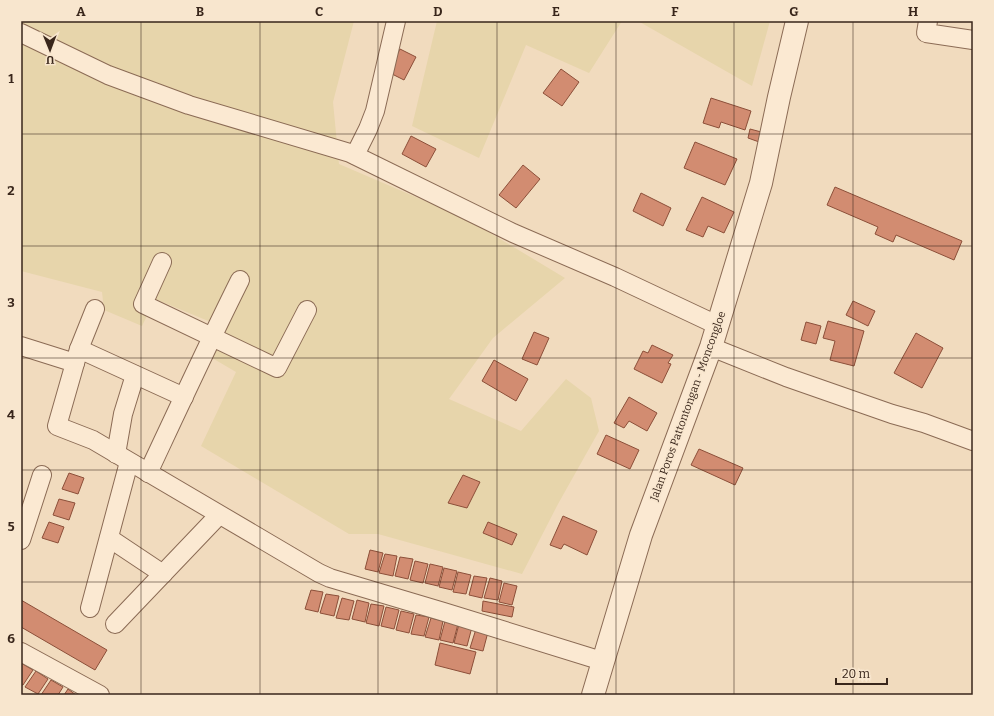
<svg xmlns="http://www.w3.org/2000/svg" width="994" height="716" font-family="Bitter,serif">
  <rect width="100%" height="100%" fill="#f1dbbe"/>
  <g fill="#e7d5ab">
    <path d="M21,21h333l-21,81 6,62 128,55 98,59 -72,60 -44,61 72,32 45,-52 25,19 8,33 -41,73 -36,70 -144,-40h-29l-148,-88 35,-74 -29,-17 11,-30 -63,-26 -13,27 -38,-16 -2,-18 -81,-21z"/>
    <path d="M437,21h185l-33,52 -63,-28 -47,113 -67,-32z"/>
    <path d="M638,21h132l-18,65z"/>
  </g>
  <g fill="#d28c71" stroke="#8c4f39">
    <path d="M400,49l16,8 -12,23 -16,-8z"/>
    <path d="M561,69l18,13 -17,24 -19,-13z"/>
    <path d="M711,98l40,13 -6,19 -24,-8 -2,6 -16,-5z"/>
    <path d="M750,129l15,4 -3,10 -14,-5z"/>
    <path d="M411,136l25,13 -10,18 -24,-13z"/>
    <path d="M695,142l42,17 -12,26 -41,-17z"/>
    <path d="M523,165l17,14 -24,29 -17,-13z"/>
    <path d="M835,187l127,54 -8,19 -58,-25 -3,7 -18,-8 3,-7 -51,-22z"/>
    <path d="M641,193l30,15 -8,18 -30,-15z"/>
    <path d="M702,197l32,15 -10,21 -16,-7 -5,11 -17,-7z"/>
    <path d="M853,301l22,10 -7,15 -22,-11z"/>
    <path d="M828,321l36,10 -10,35 -24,-6 5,-19 -12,-3z"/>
    <path d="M806,322l15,4 -5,18 -15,-4z"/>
    <path d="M534,332l15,6 -12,27 -15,-6z"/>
    <path d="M916,333l27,15 -21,40 -28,-15z"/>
    <path d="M652,345l21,10 -5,8 3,1 -9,19 -28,-14 9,-18 5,2z"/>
    <path d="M494,360l34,19 -12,22 -34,-20z"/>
    <path d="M629,397l28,16 -10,18 -18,-10 -5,7 -10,-5z"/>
    <path d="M606,435l33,15 -9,19 -33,-15z"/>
    <path d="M699,449l44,19 -8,17 -44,-20z"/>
    <path d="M69,473l15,5 -6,16 -16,-5z"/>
    <path d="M463,475l17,7 -13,26 -19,-5z"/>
    <path d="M59,499l16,4 -6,17 -16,-5z"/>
    <path d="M563,516l34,15 -10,24 -23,-11 -3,5 -11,-4z"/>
    <path d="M49,522l15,5 -6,16 -16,-5z"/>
    <path d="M488,522l29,12 -5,11 -29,-12z"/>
    <path d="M370,550l13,3 -5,19 -13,-3z"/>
    <path d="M385,554l12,2 -4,20 -14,-3z"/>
    <path d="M400,557l13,2 -5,20 -13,-3z"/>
    <path d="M415,561l13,3 -5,19 -13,-3z"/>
    <path d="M430,564l13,3 -5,19 -13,-3z"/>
    <path d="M444,568l13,3 -5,19 -13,-3z"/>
    <path d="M458,572l13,3 -5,19 -13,-2z"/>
    <path d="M474,576l13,2 -5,20 -13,-3z"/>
    <path d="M490,578l12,3 -4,19 -14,-2z"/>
    <path d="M504,583l13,3 -5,19 -13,-3z"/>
    <path d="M311,590l12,2 -5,20 -13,-3z"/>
    <path d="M326,594l13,2 -5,20 -14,-3z"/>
    <path d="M342,598l12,3 -5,19 -13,-2z"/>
    <path d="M21,600l86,50 -12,20 -74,-43z"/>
    <path d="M357,600l12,3 -4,19 -13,-3z"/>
    <path d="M483,601l31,6 -2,10 -30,-6z"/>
    <path d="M371,604l13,2 -5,20 -13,-3z"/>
    <path d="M386,607l13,3 -5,19 -13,-3z"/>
    <path d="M401,611l13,3 -5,19 -13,-3z"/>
    <path d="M416,615l13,2 -5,19 -13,-2z"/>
    <path d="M431,618l12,3 -4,19 -14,-3z"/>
    <path d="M445,621l13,3 -5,19 -13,-3z"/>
    <path d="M459,624l13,3 -5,19 -13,-3z"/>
    <path d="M476,629l12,3 -5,19 -13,-3z"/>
    <path d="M440,643l36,9 -6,22 -35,-9z"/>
    <path d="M21,663l12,7 -10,15h-2z"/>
    <path d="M36,671l12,8 -10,15 -13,-7z"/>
    <path d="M51,680l12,7 -5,8h-17z"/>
    <path d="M68,689l8,6h-12z"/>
  </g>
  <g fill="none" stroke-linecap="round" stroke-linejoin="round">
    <g stroke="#8b6b55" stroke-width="20">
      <g id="minor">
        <path d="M928,21l-2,12 47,7"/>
        <path d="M21,33l87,42 81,30 161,48 163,80 102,44 102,48"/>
        <path d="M355,155l13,-26 7,-18 21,-90"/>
        <path d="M162,262l-19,42 134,64 30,-58"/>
        <path d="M95,309l-16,40 -22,77 36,14 226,133 11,5 114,34 158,49"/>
        <path d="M21,346l54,17"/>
        <path d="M711,347l75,30 106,37 32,9 49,18"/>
        <path d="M79,349l105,48"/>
        <path d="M116,454l7,-40 12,-39"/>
        <path d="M148,473c30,-64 60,-129 92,-193"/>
        <path d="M109,538l54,36"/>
        <path d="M21,540l21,-65"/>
        <path d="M90,608l39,-146"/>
        <path d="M115,624l104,-109"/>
        <path d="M21,652l79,43"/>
      </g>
    </g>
    <g stroke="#8b6b55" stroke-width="24">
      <path id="tertiary" d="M593,695l48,-160 70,-188 50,-164 18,-86 18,-76"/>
    </g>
    <use href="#minor" stroke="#fbe9d2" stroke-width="18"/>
    <use href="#tertiary" stroke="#fbe9d2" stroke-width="22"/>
  </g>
  <path fill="none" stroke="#39261b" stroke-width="1" stroke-opacity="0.55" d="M141,21v674M260,21v674M378,21v674M497,21v674M616,21v674M734,21v674M853,21v674M21,134h952M21,246h952M21,358h952M21,470h952M21,582h952"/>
  <g text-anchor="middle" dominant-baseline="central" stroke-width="3.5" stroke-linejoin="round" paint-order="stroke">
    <g font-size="11" fill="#39261b" stroke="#f8e6ce">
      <text transform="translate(688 406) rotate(-70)">Jalan Poros Pattontongan - Moncongloe</text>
    </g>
  </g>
  <rect width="994" height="716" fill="none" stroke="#f8e6ce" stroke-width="44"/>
  <g transform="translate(50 50) rotate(179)" stroke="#f8e6ce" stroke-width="3" paint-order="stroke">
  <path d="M0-3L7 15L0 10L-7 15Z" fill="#39261b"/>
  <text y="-6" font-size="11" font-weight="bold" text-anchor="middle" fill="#39261b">U</text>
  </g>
  <path d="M836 678v6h51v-6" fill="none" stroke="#39261b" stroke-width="2"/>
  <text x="842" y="678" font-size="12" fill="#39261b" stroke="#f8e6ce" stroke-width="3" paint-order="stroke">20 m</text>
  <rect x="22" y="22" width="950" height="672" fill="none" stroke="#39261b" stroke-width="1.5"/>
  <g font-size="13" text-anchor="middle" font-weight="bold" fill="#39261b">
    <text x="81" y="16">A</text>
    <text x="200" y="16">B</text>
    <text x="319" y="16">C</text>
    <text x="438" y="16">D</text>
    <text x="556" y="16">E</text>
    <text x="675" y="16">F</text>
    <text x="794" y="16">G</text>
    <text x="913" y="16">H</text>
    <text x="11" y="83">1</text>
    <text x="11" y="195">2</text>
    <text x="11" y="307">3</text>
    <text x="11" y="419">4</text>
    <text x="11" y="531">5</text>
    <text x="11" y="643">6</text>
  </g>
</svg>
